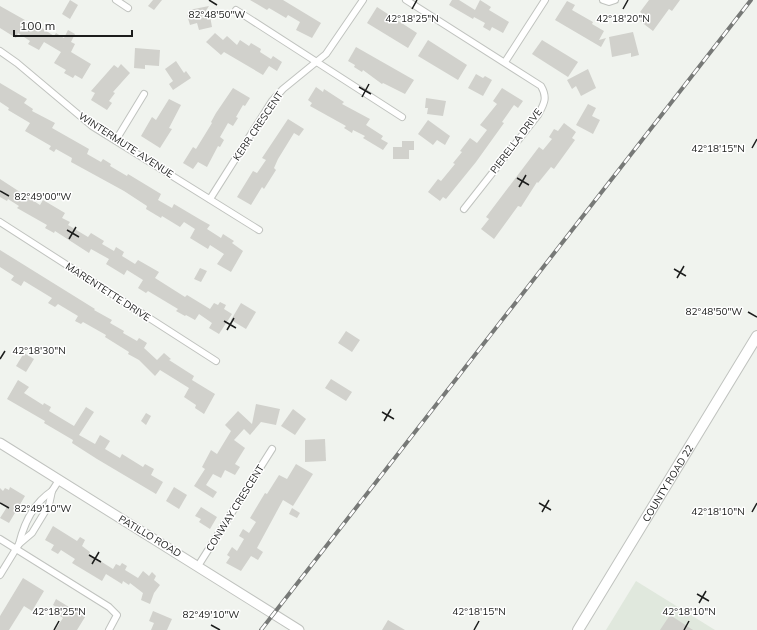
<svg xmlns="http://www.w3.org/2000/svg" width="757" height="630" font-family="Mulish,sans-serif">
  <rect width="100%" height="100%" fill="#f0f3ee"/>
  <path fill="#e0e8dd" d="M636,581l79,49h-109z"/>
  <g fill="#d1d1cc">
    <path d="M70,0l8,5 -8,14 -8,-5z"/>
    <path d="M153,0h9l-8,10 -6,-4z"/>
    <path d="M250,0h33l38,23 -9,15 -16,-8 4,-8 -12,-7 -2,3 -17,-10 -2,2z"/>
    <path d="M452,0h7l16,10 5,-10 11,7 -2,3 20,12 -6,11 -11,-6 -2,4 -7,-4 2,-4 -11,-6 -1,2 -24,-14z"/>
    <path d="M649,0h31l-8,11 -3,-2 -16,22 -13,-10 4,-6 -4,-3z"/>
    <path d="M567,1l8,4 -3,5 21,12 -1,2 12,7 -5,9 7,-2 -5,9 -46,-27z"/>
    <path d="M0,6l32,18 1,-2 21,14 2,-3 8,5 4,-8 7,4 -4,8 4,2 -4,8 20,12 -9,15 -7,-4 -2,3 -9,-5 2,-3 -12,-7 7,-11 -17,-10 -5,8 -11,-6 2,-3 -12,-8 -2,5 -16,-10z"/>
    <path d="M209,6l-8,12 9,-2 2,11 -13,3 -2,-7 -7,2 -3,-10h3l-1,-5z"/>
    <path d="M377,7l40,26 -9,15 -41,-25z"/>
    <path d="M633,32l6,23 -8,2v-4l-19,4 -3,-20z"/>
    <path d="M215,33l8,7 4,-4 10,9 3,-5 9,6 2,-3 10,6 -1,3 11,7 2,-3 9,6 -5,9 -8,-5 -6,9 -39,-23 -3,3 -15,-13z"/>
    <path d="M428,40l39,25 -9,15 -40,-24z"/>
    <path d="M542,40l36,22 -10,15 -36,-23z"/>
    <path d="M356,47l58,33 -9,14 -22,-11 -1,1 -19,-14 -1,2 -8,-5 1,-2 -7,-4z"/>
    <path d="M135,48l25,2 -1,16 -14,-1v4l-11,-1z"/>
    <path d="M176,61l8,12 2,-2 5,7 -18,12 -4,-6 4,-3 -8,-12z"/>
    <path d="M121,64l9,9 -17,19 2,1 -6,8 3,2 -5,7 -16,-10 4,-7 -4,-2 23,-26 4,3z"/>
    <path d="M588,69l8,19 -15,8 -5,-10 -4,3 -5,-9z"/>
    <path d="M476,74l7,4 2,-2 7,4 -9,16 -15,-8z"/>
    <path d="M0,83l27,16 -3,4 9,6 -1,2 23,12 -3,5 37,21 -2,5 14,8 2,-3 8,5 -1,2 17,10 1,-2 33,20 -3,6 14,8 2,-4 27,16 9,5 -3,4 14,9 2,-4 11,7 -2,2 11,8 -12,21 -14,-8 7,-10 -14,-9 -2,4 -18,-11 5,-9 -11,-7 -4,5 -18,-11 -1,2 -15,-9 1,-3 -23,-15 -53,-29 1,-4 -16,-9 -2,3 -5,-3 2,-3 -26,-15 5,-8 -22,-13 1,-2 -9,-6z"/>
    <path d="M316,87l7,5 1,-3 20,13 -2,2 28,15 -4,6 17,11 -2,3 7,4 -5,7 -20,-12 2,-2 -12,-6 -1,3 -8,-5 2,-2 -36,-20 2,-3 -4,-3z"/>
    <path d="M233,88l17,10 -5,8 -2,-1 -7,12 2,1 -5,8 -5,-3 -8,14 4,3 -4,7 -2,-1 -11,21 -9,-5 -5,7 -10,-6 10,-16 3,2 16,-26 -1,-1 5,-9z"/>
    <path d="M502,88l21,13 -5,7 -4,-3 -12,17 2,1 -28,39 -30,37 -3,-2 -3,4 -12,-9 10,-13 3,2 14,-17 -2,-1 9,-11 -2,-1 10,-13 7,5 10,-13 -7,-5 17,-21 -4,-3z"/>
    <path d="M426,98l20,3 -3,15 -16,-2 1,-6h-3z"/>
    <path d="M169,99l12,6 -12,23 3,1 -12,19 -19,-12 11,-19 4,3z"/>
    <path d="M588,104l8,4 -4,8 8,4 -7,14 -17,-9z"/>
    <path d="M288,119l16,10 -5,7 -5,-3 -16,26 -4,9 2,2 -12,19 -2,-2 -11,18 -14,-8 16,-26 4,2 9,-13 -4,-2z"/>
    <path d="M428,120l22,16 -5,9 -8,-5 -4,5 -15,-11z"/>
    <path d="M564,123l12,9 -4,6 3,2 -21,29 -3,-2 -13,16 -1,-1 -16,25 -3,-1 -24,33 -13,-10 8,-10 -3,-2 53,-70 4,3 9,-11 -3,-2 5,-8 4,2z"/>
    <path d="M402,141h12v9h-5v9h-16v-12h9z"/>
    <path d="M0,179l40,26 3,-5 22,13 -3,5 8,4 -2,3 20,12 3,-4 13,8 -2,3 12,7 2,-4 8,5 -2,4 13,8 3,-4 21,12 -4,6 30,19 2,-2 23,14 4,-6 4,2 2,-3 6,3 -2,4 8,5 -13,20 -10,-6 3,-5 -13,-9 -4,6 -9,-5 -1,1 -9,-5 2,-2 -30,-18 -2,2 -8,-5 5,-8 -16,-10 -3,5 -18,-11 3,-5 -18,-10 -2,4 -34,-22 -1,2 -9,-5 2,-3 -30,-17 2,-2 -11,-7 -1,2 -7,-4z"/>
    <path d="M0,250l95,59 -1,1 18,10 -2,3 14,8 -1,2 14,8 2,-3 8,5 -3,5 13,12 7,-7 7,6 -2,1 25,16 -2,4 23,14 -11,20 -9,-6 1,-3 -12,-8 5,-9 -29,-18 -5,6 -16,-16 -11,-6 1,-2 -24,-15 1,-2 -23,-13 -2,2 -6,-3 3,-5 -20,-12 -3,3 -7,-4 4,-5 -28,-17 -3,5 -10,-6 3,-4 -14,-9z"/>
    <path d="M200,268l7,3 -6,11 -7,-3z"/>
    <path d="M241,303l15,9 -10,17 -15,-9z"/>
    <path d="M346,331l14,9 -8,12 -14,-9z"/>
    <path d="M24,353l10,6 -8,13 -10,-6z"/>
    <path d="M331,379l21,13 -6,9 -21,-13z"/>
    <path d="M18,380l11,7 -5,6 19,12 1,-2 7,4 -2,4 25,15 12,-19 8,5 -15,23 16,9 5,-9 10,6 -5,8 15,9 2,-4 21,13 2,-3 9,5 -3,6 12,7 -7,12 -59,-35 -25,-16 1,-3 -29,-17 1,-2 -38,-22z"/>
    <path d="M256,404l24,5 -4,16 -15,-3 -11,13 -6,-6 -10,11 11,8 -10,16 5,3 -5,8 -10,-5 -4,8 -8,-4 -7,11 11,7 -4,6 -19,-12 11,-17 -3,-2 9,-17 6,4 14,-23 -6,-6 13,-14 14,13z"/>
    <path d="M293,409l13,10 -11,16 -14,-9z"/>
    <path d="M146,413l5,3 -5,9 -5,-4z"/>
    <path d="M325,439l1,22 -21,1v-22z"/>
    <path d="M296,464l17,10 -20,32 -10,-6 -26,48 6,4 -5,8 -7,-4 -10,15 -15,-8 4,-6 -3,-2 5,-8 5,4 7,-12 -5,-3 4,-7 6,4 7,-11 -6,-4 15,-25 2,1 12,-19 8,4z"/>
    <path d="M10,487l15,9 -16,27 -9,-5 7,-11 -7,-4v-15l3,3 2,-3 4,2z"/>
    <path d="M174,487l13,8 -8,14 -13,-8z"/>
    <path d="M201,507l16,10 -7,12 -11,-7 2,-3 -6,-3z"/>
    <path d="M292,508l8,5 -3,5 -8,-4z"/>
    <path d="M53,526l24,15 3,-4 5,3 -3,6 8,6 -1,2 24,15 3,-5 4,2 2,-3 5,3 -2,4 13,8 5,-7 6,5 3,-4 4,4 -2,4 6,5 -6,8 -4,11 -9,-4 2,-7 -13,-10 -1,2 -6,-4 -1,3 -16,-10 -4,7 -30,-18 3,-4 -14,-9 -3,4 -7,-4 3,-5 -9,-5z"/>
    <path d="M23,578l21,13 -12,20 -8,-5 -15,24h-9v-14z"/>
    <path d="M56,599l29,18 -8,13h-22l8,-12 -3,-2 3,-5 -10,-6z"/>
    <path d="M153,611l19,8 -5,11h-16l3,-7 -5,-2z"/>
    <path d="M670,615l23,15h-33z"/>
    <path d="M388,620l17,10h-23z"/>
  </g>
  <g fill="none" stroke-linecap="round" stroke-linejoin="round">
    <g stroke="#c0c3bf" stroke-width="8">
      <g id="street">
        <path d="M116,0l12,8"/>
        <path d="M406,0l135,86c7,12 3,18 -3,29l-74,94"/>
        <path d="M603,0l6,2 6,-2"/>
        <path d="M236,10l166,107"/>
        <path d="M0,51l17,12 75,63 167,104"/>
        <path d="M505,62l40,-62"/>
        <path d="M116,140l28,-46"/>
        <path d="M210,199l62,-98 11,-12 43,-35 37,-54"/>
        <path d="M0,222l216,139"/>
        <path d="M0,539l109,68 8,8 -8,15"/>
        <path d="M19,544c5,-21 15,-41 33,-53"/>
        <path d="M198,566l74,-117"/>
        <path d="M0,575l19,-31 13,-11 17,-28 3,-14 7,-11"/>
      </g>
    </g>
    <g stroke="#c0c3bf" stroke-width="11">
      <path id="secondary" d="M0,443l299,187"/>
    </g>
    <g stroke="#c0c3bf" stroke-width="12">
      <g id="primary">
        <path id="s1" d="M578,630l179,-294"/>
      </g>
    </g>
    <use href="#street" stroke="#fff" stroke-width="6"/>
    <use href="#secondary" stroke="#fff" stroke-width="9"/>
    <use href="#primary" stroke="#fff" stroke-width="10"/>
    <g stroke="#777977" stroke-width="4">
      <path id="rail" d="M261,630l490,-630"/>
    </g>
    <use href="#rail" stroke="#fff" stroke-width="2.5" stroke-dasharray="8" stroke-linecap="butt"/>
  </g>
  <path fill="none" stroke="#1c1d1c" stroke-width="1.5" d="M209,0l8,5M412,9l5,-9M623,9l5,-9M359,87l12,7M362,97l7,-13M752,148l5,-9M517,178l12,7M519,187l7,-12M0,191l9,5M67,230l12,7M69,239l7,-12M674,269l12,7M677,278l7,-12M748,312l9,5M224,321l12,7M227,330l7,-12M0,359l5,-8M382,412l12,7M384,421l7,-12M0,503l9,5M539,503l12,7M542,512l7,-12M752,512l5,-9M89,555l12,7M92,564l7,-12M697,594l12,7M699,603l7,-12M211,625l9,5M54,630l5,-9M474,630l5,-9M684,630l5,-9"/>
  <g text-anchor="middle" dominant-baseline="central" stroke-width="3" stroke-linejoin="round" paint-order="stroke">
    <g font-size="10" fill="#1c1d1c" stroke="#fff">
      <text transform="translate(258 126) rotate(-56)">KERR CRESCENT</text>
      <text transform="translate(516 141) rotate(-53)">PIERELLA DRIVE</text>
      <text transform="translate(126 145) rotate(33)">WINTERMUTE AVENUE</text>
      <text transform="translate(108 292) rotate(33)">MARENTETTE DRIVE</text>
      <text stroke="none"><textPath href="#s1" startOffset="172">COUNTY ROAD 22</textPath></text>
      <text transform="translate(235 508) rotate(-58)">CONWAY CRESCENT</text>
      <text transform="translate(150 536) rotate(31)">PATILLO ROAD</text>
    </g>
  </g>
  <g font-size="10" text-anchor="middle" fill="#1c1d1c" stroke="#fff" stroke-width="3" stroke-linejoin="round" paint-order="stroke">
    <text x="217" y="18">82°48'50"W</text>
    <text x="412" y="22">42°18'25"N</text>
    <text x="623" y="22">42°18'20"N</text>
    <text x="718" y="152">42°18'15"N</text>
    <text x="43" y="200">82°49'00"W</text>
    <text x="714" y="315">82°48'50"W</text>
    <text x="39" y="354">42°18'30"N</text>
    <text x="43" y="512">82°49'10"W</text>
    <text x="718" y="515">42°18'10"N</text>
    <text x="59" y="615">42°18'25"N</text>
    <text x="479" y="615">42°18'15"N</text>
    <text x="689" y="615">42°18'10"N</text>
    <text x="211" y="618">82°49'10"W</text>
  </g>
  <path d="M14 30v6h118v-6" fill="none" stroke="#1c1d1c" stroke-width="2"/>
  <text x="20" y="30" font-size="12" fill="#1c1d1c" stroke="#ffffff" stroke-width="3" paint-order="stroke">100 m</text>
</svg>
